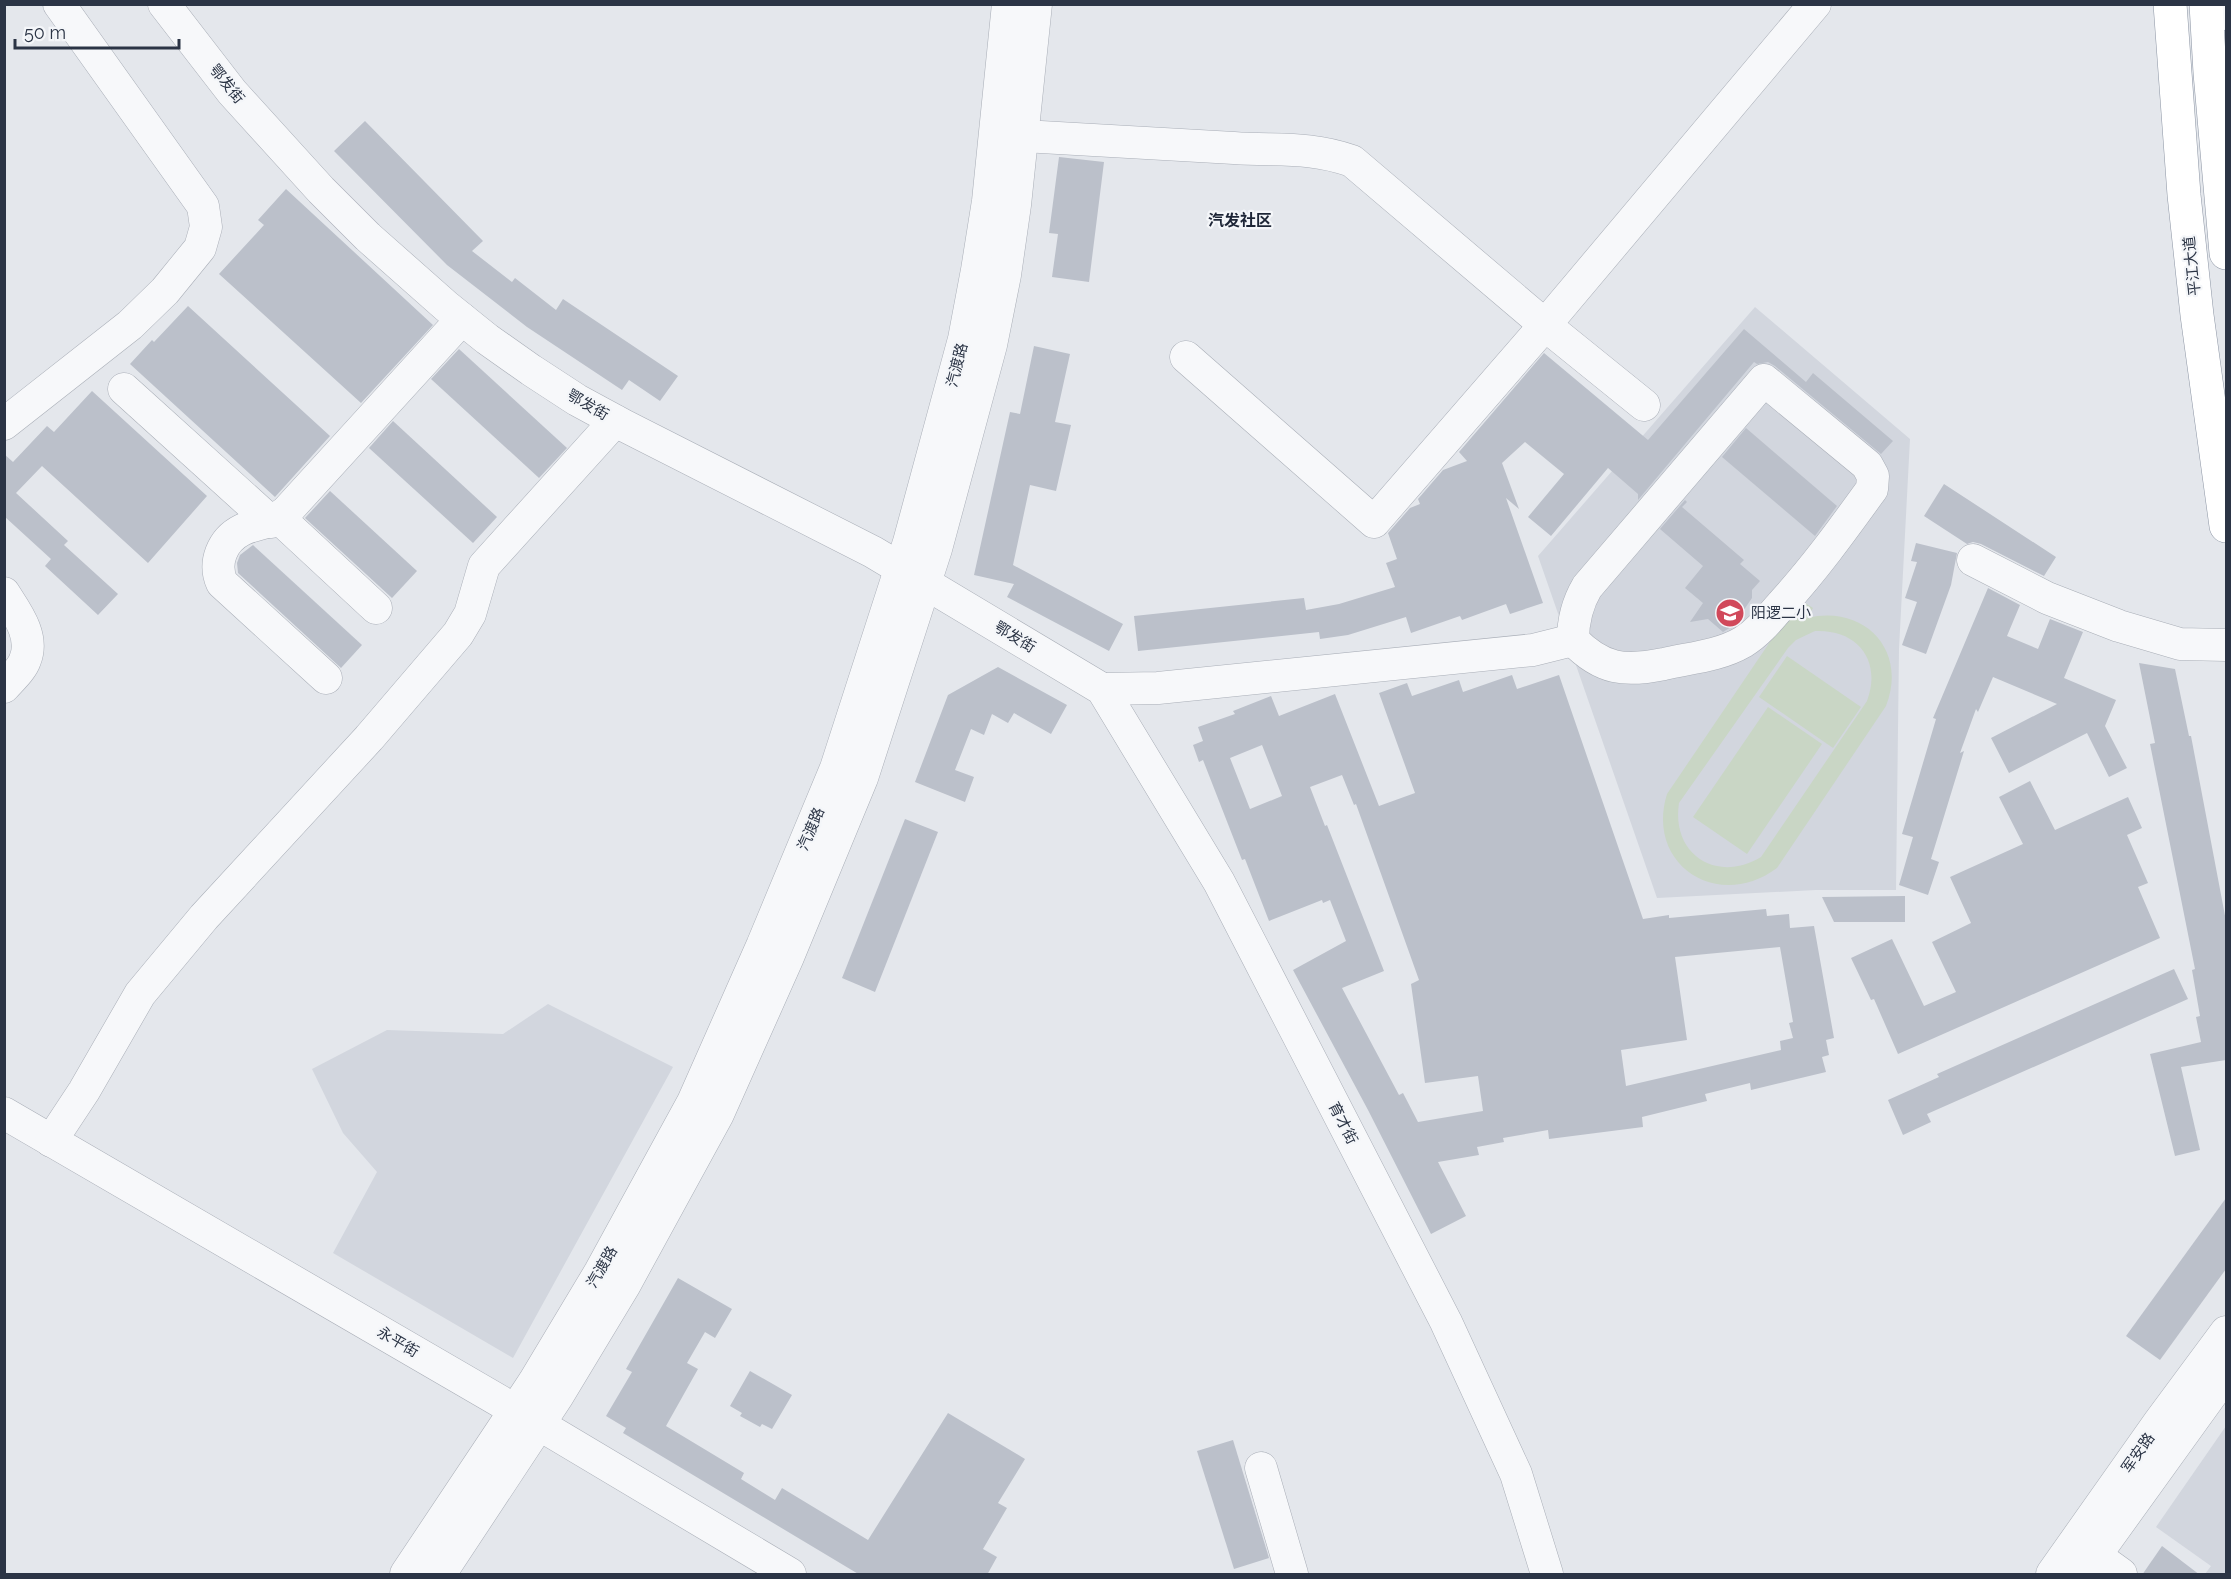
<svg xmlns="http://www.w3.org/2000/svg" width="2231" height="1579" font-family="Raleway,'Noto Sans SC',sans-serif">
  <rect width="100%" height="100%" fill="#e4e7ec"/>
  <g fill="#d2d6de">
    <path d="M1755,307l155,132 -11,210 -3,241h-80l-159,8 -119,-342z"/>
    <path d="M548,1004l125,63 -160,291 -180,-105 44,-81 -34,-39 -31,-64 75,-39 116,4z"/>
    <path d="M2226,1426v148h-21l6,-8 -55,-39z"/>
  </g>
  <g fill="#c9d6c5" fill-rule="evenodd">
    <path d="M1799,599l14,9 -6,10c57,-14 101,32 79,88l-109,162c-59,44 -132,-3 -110,-74zM1815,631c43,-2 67,30 52,70l-106,156c-45,27 -90,-3 -82,-54l109,-155 8,-8z"/>
    <path d="M1787,656l74,51 -28,41 -74,-51z"/>
    <path d="M1768,707l54,37 -75,110 -54,-37z"/>
  </g>
  <g fill="#bbc0ca" fill-rule="evenodd">
    <path d="M365,121l118,120 -11,10 40,31 3,-4 41,32 7,-11 115,77 -18,25 -31,-21 -7,10 -95,-63 -80,-62 -113,-114z"/>
    <path d="M1059,157l45,5 -15,120 -37,-5 6,-43 -9,-1z"/>
    <path d="M286,189l147,136 -72,78 -142,-129 45,-49 -6,-5z"/>
    <path d="M188,306l142,130 -55,61 -145,-133 22,-24 2,2z"/>
    <path d="M1744,329l62,53 7,-9 80,68 -12,13 -106,-88 -7,-4 -11,2 -3,-2 -116,138v-6l-30,-26 -57,68 -23,-19 36,-43 -39,-32 -23,21 17,46 -13,-11 37,105 -33,11 -4,-10 -44,16 -2,-4 -49,17 -5,-16 -58,18 -28,4 -1,-7 -181,19 -4,-35 170,-18 2,12 33,-6 56,-17 -9,-24 11,-4 -9,-26 22,-25 10,-4 -2,-5 25,-29 24,-9 -8,-9 85,-99 104,87z"/>
    <path d="M1034,346l36,8 -15,68 16,3 -15,66 -26,-6 -17,80 110,59 -14,27 -102,-54 7,-13 -40,-9 36,-163 10,2z"/>
    <path d="M459,349l108,99 -28,30 -108,-99z"/>
    <path d="M92,391l115,105 -59,67 -106,-97 -26,27 52,48 -4,4 54,49 -20,21 -53,-49 6,-7 -47,-43v-62l9,8 34,-36 7,6z"/>
    <path d="M393,421l104,96 -24,26 -104,-95z"/>
    <path d="M1746,428l91,78 -22,30 -93,-79z"/>
    <path d="M1944,484l112,73 -12,19 -63,-32 -8,-2 -6,2 -43,-28z"/>
    <path d="M330,491l87,80 -25,27 -87,-80z"/>
    <path d="M1685,500l2,2 -5,5 62,53 -4,4 20,17 -8,9v8l-13,19 3,3 -19,12 -15,-13 -18,3 13,-19 -18,-15 18,-22 -43,-37z"/>
    <path d="M1916,543l41,10 -6,32 -25,69 -24,-9 15,-43 -12,-4 12,-36 -6,-1z"/>
    <path d="M253,545l109,100 -21,23 -103,-95 -1,-10 3,-8z"/>
    <path d="M1988,588l32,17 -13,31 31,13 12,-30 33,13 -19,46 52,22 -11,26 22,42 -18,9 -22,-44 -78,40 -18,-35 66,-34 -64,-27 -15,35 -2,-3 -16,44 4,-2 -33,108 8,3 -11,33 -29,-10 14,-48 -11,-3 34,-115 -3,-1z"/>
    <path d="M2139,663l36,6 14,67h2l35,185v139l-45,7 19,83 -25,6 -25,-102 51,-12 -5,-25 4,-1 -8,-46 3,-1 -45,-225 5,-1z"/>
    <path d="M998,667l69,38 -16,29 -37,-21 -6,10 -16,-9 -8,21 -13,-6 -16,41 19,7 -9,25 -50,-20 33,-87z"/>
    <path d="M1512,675l5,14 42,-14 84,244 26,-4v3l97,-9 1,7 22,-2 1,14 24,-2 20,112 -8,2 3,15 -7,2 4,15 -75,18 -1,-7 -45,11 2,7 -65,16 1,10 -94,12 -1,-9 -45,8 1,4 -27,5 2,8 -41,7 28,54 -35,18 -63,-124 -75,-140 53,-29 -16,-41 -7,3 -1,-3 -53,21 -24,-62 -3,1 -39,-100 -4,2 -6,-17 10,-4 -5,-14 37,-13 -2,-3 38,-15 8,20 56,-22 44,112 36,-13 -36,-100 28,-10 5,13 47,-16 4,12zM1262,745l20,51 -32,13 -20,-51zM1342,775l12,30 2,-1 63,176 -8,4 14,99 53,-7 5,35 -65,11 -15,-29 -4,2 -57,-107 42,-17 -57,-146 -2,1 -15,-39zM1780,947l13,75 -4,1 4,15 -13,3 1,9 -155,36 -5,-36 66,-10 -12,-83z"/>
    <path d="M2030,781l25,49 73,-33 14,31 -15,7 21,48 -10,4 22,51 -262,116 -24,-55 -3,1 -20,-42 41,-19 32,67 32,-14 -24,-50 39,-19 -21,-46 73,-33 -24,-47z"/>
    <path d="M905,819l33,13 -63,160 -33,-14z"/>
    <path d="M1905,896v26h-71l-12,-25z"/>
    <path d="M2174,969l14,30 -261,115 4,8 -28,13 -15,-35 51,-23 -2,-3z"/>
    <path d="M2226,1198v71l-66,91 -34,-24z"/>
    <path d="M678,1278l54,31 -17,29 -10,-6 -18,31 11,6 -32,57 78,47 -3,6 34,21 7,-12 86,52 80,-127 77,46 -27,44 9,5 -24,41 14,8 -10,18h-127l-237,-142 3,-5 -20,-12 26,-44 -6,-3z"/>
    <path d="M750,1371l42,24 -20,34 -10,-5 -2,3 -20,-11 2,-3 -12,-7z"/>
    <path d="M1233,1440l36,118 -35,11 -37,-118z"/>
    <path d="M2162,1546l38,29h-58z"/>
  </g>
  <g fill="none" stroke-linecap="round" stroke-linejoin="round">
    <g stroke="#a9aeb7" stroke-width="33">
      <g id="minor">
        <path d="M164,4l68,88 89,98 47,47 78,69 41,33 44,31 46,30 48,26 248,126 229,137 117,193 227,440 70,152 31,100"/>
        <path d="M2207,20l19,-8"/>
        <path d="M1023,136c70,4 141,8 211,12 43,3 76,-2 118,13l193,164 99,80"/>
        <path d="M1186,357l188,165 171,-197 270,-321"/>
        <path d="M1764,380l103,85 6,11 -1,13c-29,40 -57,79 -90,115 -12,14 -23,28 -39,38 -24,14 -53,16 -79,22 -39,8 -62,6 -91,-24 0,-20 4,-36 14,-53z"/>
        <path d="M124,389l147,133"/>
        <path d="M4,424l126,-99 35,-34 35,-43 6,-21 -3,-21 -144,-202"/>
        <path d="M279,518l97,90"/>
        <path d="M1973,560l74,38 72,28 61,18 46,1"/>
        <path d="M4,593c12,19 31,43 21,67 -3,9 -14,19 -21,27"/>
        <path d="M326,678l-104,-95c-9,-20 0,-43 20,-53 16,-8 27,-5 44,-18l176,-193"/>
        <path d="M1102,689l56,-1 375,-38 40,-10"/>
        <path d="M4,1113l511,297 275,164"/>
        <path d="M51,1141l33,-50 56,-97 64,-77 165,-179 89,-104 12,-20 14,-48 131,-145"/>
        <path d="M1261,1468l31,106"/>
        <path d="M2096,1556l25,18"/>
        <path d="M406,1574l128,-192 66,-110 93,-170 69,-156 74,-178 73,-226 55,-203 13,-69 11,-69 20,-197"/>
        <path d="M440,1574l117,-177 67,-111 94,-172 70,-157 74,-179 74,-229 55,-204 14,-70 10,-70 21,-201"/>
        <path d="M2052,1574l108,-153 66,-89"/>
        <path d="M2082,1574l144,-200"/>
      </g>
    </g>
    <g stroke="#8b94a3" stroke-width="34">
      <g id="highway">
        <path d="M2170,4l14,191 13,120 29,211"/>
        <path d="M2206,4l4,69 16,180"/>
      </g>
    </g>
    <use href="#minor" stroke="#f7f8fa" stroke-width="32"/>
    <use href="#highway" stroke="#fff" stroke-width="33"/>
  </g>
  <defs>
    <g id="school-disc" transform="scale(1.5)"><circle r="9.5" fill="#d1495b" stroke="#f4f6f9"/><path d="M0-5L7-2L0 1L-7-2ZM-4 1L0 2.5L4 1V4Q0 6-4 4Z" fill="#fff"/></g>
  </defs>
  <g fill-rule="evenodd">
    <use href="#school-disc" x="1730" y="613"/>
  </g>
  <g text-anchor="middle" dominant-baseline="central" stroke-width="4.5" stroke-linejoin="round" paint-order="stroke">
    <g font-size="15" fill="#2b3445" stroke="#f4f6f9">
      <text transform="translate(227 84) rotate(51)">鄂发街</text>
      <text transform="translate(2192 266) rotate(-96)">平江大道</text>
      <text transform="translate(957 365) rotate(-76)">汽渡路</text>
      <text transform="translate(588 405) rotate(30)">鄂发街</text>
      <text transform="translate(1015 637) rotate(31)">鄂发街</text>
      <text transform="translate(811 829) rotate(-67)">汽渡路</text>
      <text transform="translate(1343 1123) rotate(63)">育才街</text>
      <text transform="translate(602 1267) rotate(-60)">汽渡路</text>
      <text transform="translate(398 1342) rotate(30)">永平街</text>
      <text transform="translate(2138 1453) rotate(-55)">军安路</text>
    </g>
    <g font-size="15" fill="#2b3445" stroke="#f4f6f9" text-anchor="start">
      <text x="1751" y="613">阳逻二小</text>
    </g>
    <g font-size="16" font-weight="bold" fill="#1d2536" stroke="#f4f6f9">
      <text x="1240" y="220">汽发社区</text>
    </g>
  </g>
  <rect width="2231" height="1579" fill="none" stroke="#2b3445" stroke-width="12"/>
  <path d="M15 39v9h164v-9" fill="none" stroke="#2b3445" stroke-width="3"/>
  <text x="24" y="39" font-size="18" fill="#2b3445" stroke="#f4f6f9" stroke-width="4.5" paint-order="stroke">50 m</text>
</svg>
